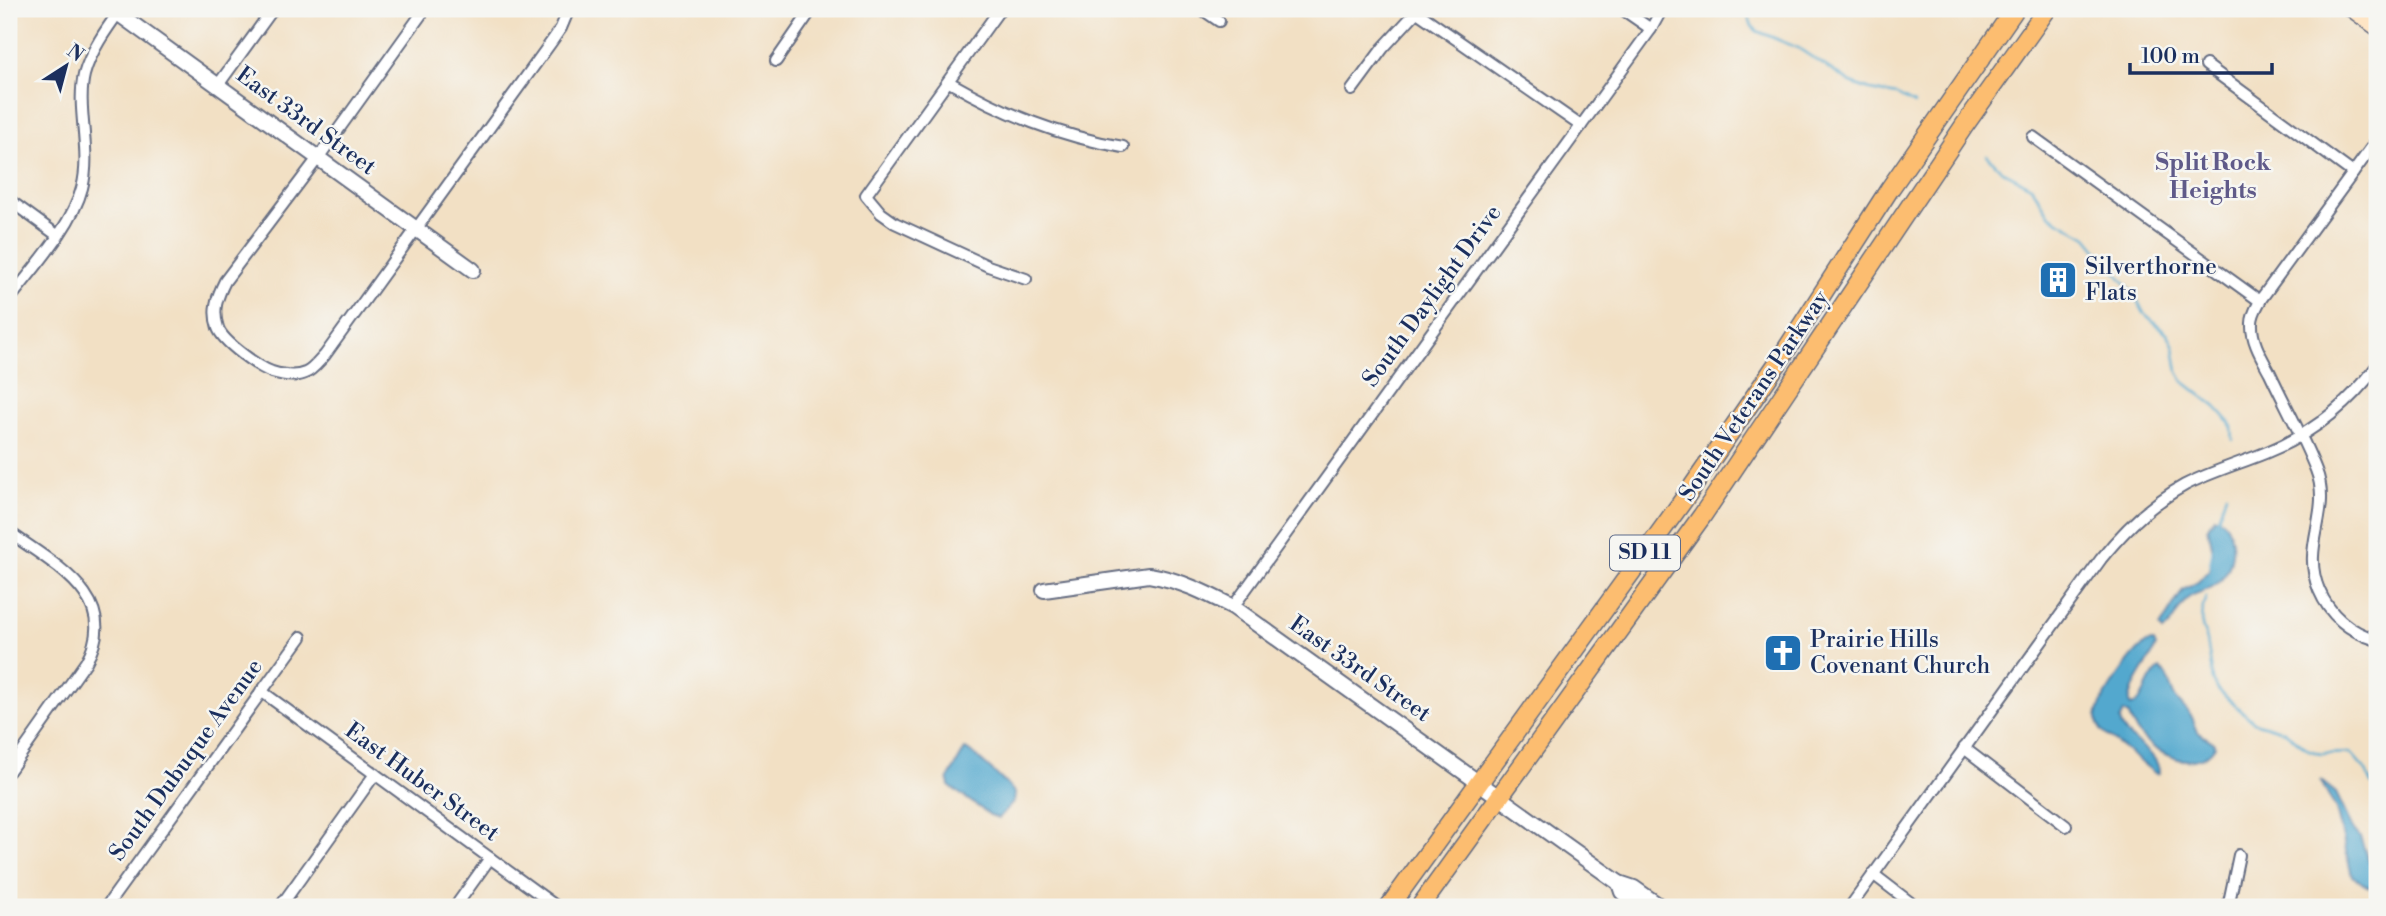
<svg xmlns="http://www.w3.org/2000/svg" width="2386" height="916" font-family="'Libre Bodoni',serif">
  <rect width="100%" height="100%" fill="#f6f6f2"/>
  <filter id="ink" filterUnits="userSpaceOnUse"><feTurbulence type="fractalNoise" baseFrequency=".0143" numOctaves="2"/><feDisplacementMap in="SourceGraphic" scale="14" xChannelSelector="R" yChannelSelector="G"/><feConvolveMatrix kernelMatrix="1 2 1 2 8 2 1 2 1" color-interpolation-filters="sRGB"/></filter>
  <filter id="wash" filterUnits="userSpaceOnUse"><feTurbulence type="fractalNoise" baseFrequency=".00686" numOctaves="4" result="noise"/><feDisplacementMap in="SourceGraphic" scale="28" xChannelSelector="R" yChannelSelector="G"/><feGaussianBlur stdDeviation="1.57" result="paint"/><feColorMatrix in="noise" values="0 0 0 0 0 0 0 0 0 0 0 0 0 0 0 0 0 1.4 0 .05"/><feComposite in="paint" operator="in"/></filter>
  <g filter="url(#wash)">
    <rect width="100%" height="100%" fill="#f2e0c4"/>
    <g fill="#52a8ce" stroke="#366c96" stroke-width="2">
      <path d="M2214,517l9,3c16,21 11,56 -13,68 -8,5 -18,5 -24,12 -9,10 -12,23 -23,32l-3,-5 23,-37 15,-8 11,-12 4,-19 -5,-24z"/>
      <path d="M2154,642l2,5c-8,19 -25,36 -27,57l2,2c15,-5 14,-27 29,-37l6,6 8,21 18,21 6,15 16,11 1,3c-22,35 -80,-2 -86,-31l-5,-3 -4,9c4,22 39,27 39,52l-3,1 -52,-41c-4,-4 -7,-8 -7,-14 -1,-16 34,-64 47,-74 4,-3 4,-3 10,-3z"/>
      <path d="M965,749c7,2 43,36 50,44l-1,8 -15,17 -9,-3 -41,-29 -1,-7z"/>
      <path d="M2320,780l16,13 17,36 7,8 9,25 8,13v13l-8,-1 -17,-11 -16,-67z"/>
    </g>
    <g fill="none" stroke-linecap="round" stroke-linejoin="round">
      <g stroke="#52a8ce" stroke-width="2.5">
        <path d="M1746,9l6,17 5,5 41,17 53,35 19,7 27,5 17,9"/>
        <path d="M1987,155l15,16 29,15 19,30 37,21 47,57 10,19 24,21 6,13 4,25 5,9 33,26 10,11 6,9 1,13"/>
        <path d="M2217,521l9,-27"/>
        <path d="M2210,566l3,-18"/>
        <path d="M2206,597l-3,9 -1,20 5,14 6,40 5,10 36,32 30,9 25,19 12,4 29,-1 16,18 6,13 5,4"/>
      </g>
    </g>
  </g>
  <g filter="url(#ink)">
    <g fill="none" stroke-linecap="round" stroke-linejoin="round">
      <g stroke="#666d82" stroke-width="14">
        <g id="minor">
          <path d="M425,9l-107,149 -93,123c-8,16 -13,29 -7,47 5,14 40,39 54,44 10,3 24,5 33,1 7,-2 14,-12 20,-18l227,-314 9,-13 8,-19"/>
          <path d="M1000,9l-134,186 15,18 14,10 93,43 38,13"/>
          <path d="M1195,9l8,1 16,11"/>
          <path d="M1622,9l29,20"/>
          <path d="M1417,12l164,114"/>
          <path d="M776,61l36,-52"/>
          <path d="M2206,65l147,108"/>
          <path d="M949,82c56,32 109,54 174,65"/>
          <path d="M218,85l55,-76"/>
          <path d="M1352,90l31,-42 36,-39"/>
          <path d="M2033,137l227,164"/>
          <path d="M2377,140l-116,159c-4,8 -9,15 -9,24 -1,18 10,35 18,50 15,32 33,64 46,97 17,43 -16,75 3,120 11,26 31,42 58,50"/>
          <path d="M9,200l48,35"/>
          <path d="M9,300c24,-32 63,-73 73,-112 10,-37 -6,-79 2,-113 6,-23 23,-47 37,-66"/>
          <path d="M9,532c44,32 114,66 77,130l-77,109"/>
          <path d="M1233,607l418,-578 11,-20"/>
          <path d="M261,691l296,216"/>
          <path d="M1964,748l102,78"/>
          <path d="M1873,874l43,33"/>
          <path d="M106,907l195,-270"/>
          <path d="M280,907l95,-133"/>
          <path d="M455,907l35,-49"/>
          <path d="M1850,907l251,-348c24,-30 51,-56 84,-74 26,-13 53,-21 80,-32 45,-18 83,-48 112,-87"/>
          <path d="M2228,907l11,-52"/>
        </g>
      </g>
      <g stroke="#666d82" stroke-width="18">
        <g id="tertiary">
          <path d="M112,9l361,261"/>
          <path d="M1044,590l105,-15c31,5 57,18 84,32l386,276 15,5 27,19"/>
          <path d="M1619,883l3,9 19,15"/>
        </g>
      </g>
      <g stroke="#666d82" stroke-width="19">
        <path id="secondary" d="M2352,9l25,18"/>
      </g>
      <g stroke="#666d82" stroke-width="21">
        <g id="trunk">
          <path d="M1389,907l293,-405 95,-138 112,-174 126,-181"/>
          <path d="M1420,907l282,-391 262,-390 83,-117"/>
        </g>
      </g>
      <use href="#minor" stroke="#fff" stroke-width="10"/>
      <use href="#tertiary" stroke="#fff" stroke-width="14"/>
      <use href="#secondary" stroke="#fee5c5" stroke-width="16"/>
      <use href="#trunk" stroke="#fcbd6f" stroke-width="18"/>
    </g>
  </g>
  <defs>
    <g id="building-square" transform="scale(2.0125)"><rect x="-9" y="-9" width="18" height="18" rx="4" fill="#1f6fb2" stroke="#f6f6f2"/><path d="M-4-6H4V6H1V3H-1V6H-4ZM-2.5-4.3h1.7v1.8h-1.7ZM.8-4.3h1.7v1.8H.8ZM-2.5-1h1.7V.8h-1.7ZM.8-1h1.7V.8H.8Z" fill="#fff"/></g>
    <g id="church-square" transform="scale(2.0125)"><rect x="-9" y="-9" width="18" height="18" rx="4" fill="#1f6fb2" stroke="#f6f6f2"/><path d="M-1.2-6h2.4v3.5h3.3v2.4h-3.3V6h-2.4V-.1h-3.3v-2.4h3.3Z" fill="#fff"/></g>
  </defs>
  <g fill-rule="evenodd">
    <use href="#building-square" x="2058" y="280"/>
    <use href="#church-square" x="1783" y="653"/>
  </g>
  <g text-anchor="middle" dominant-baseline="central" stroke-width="5" stroke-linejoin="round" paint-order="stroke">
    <rect fill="#f6f6f2" stroke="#5d6b8a" stroke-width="2" x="1610" y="535.5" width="70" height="35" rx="5"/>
    <g font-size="21" font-weight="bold" fill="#1b2f5e">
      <text x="1645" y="553">SD 11</text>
    </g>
    <g font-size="23" fill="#1b2f5e" stroke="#f6f6f2">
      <text transform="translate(306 121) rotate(36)">East 33rd Street</text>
      <text transform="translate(1432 296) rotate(-54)">South Daylight Drive</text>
      <text transform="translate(1754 396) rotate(-56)">South Veterans Parkway</text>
      <text transform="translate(1360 669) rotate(35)">East 33rd Street</text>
      <text transform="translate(186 760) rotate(-54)">South Dubuque Avenue</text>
      <text transform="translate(422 782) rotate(36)">East Huber Street</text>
    </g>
    <g font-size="23" fill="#1b2f5e" stroke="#f6f6f2" text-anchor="start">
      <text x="2085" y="267">Silverthorne<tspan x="2085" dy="26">Flats</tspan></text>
      <text x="1810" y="640">Prairie Hills<tspan x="1810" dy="26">Covenant Church</tspan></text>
    </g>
    <g font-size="24" font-weight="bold" fill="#5f5a89" stroke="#f6f6f2">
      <text x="2213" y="163">Split Rock<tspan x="2213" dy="28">Heights</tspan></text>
    </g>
  </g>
  <rect width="2386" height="916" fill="none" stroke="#f6f6f2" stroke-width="35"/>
  <g transform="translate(66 66) rotate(36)" stroke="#f6f6f2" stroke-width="5" paint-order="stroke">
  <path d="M0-5L12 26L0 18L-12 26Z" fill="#1b2f5e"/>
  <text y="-10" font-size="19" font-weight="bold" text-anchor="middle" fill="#1b2f5e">N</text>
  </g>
  <path d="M2130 63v10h142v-10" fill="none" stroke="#1b2f5e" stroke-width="3.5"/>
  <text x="2141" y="63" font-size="21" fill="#1b2f5e" stroke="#f6f6f2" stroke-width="5" paint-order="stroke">100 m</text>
</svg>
